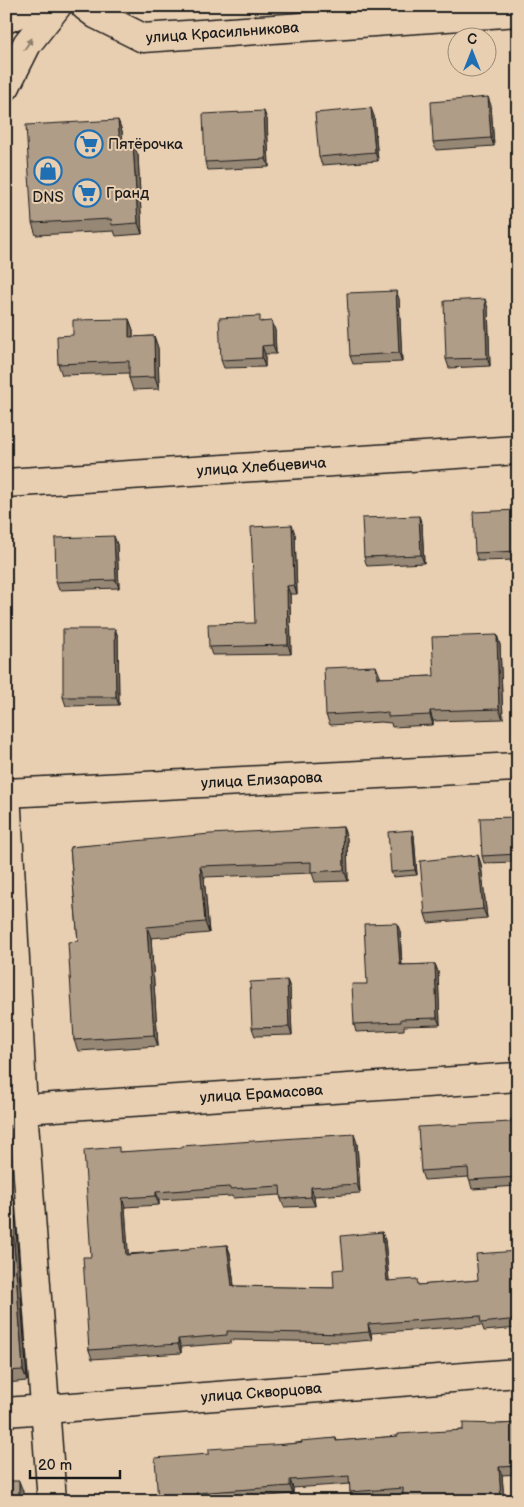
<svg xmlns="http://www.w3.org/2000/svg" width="524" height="1507" font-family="'Balsamiq Sans',sans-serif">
  <rect width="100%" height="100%" fill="#e9cfb1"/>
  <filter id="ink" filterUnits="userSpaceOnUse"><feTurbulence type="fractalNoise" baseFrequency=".02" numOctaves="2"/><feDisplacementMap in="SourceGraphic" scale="10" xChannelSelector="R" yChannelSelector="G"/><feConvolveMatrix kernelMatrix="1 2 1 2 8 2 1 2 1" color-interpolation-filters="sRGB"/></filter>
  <g filter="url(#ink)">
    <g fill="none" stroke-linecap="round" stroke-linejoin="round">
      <g stroke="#1c1c1c" stroke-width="31">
        <g id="minor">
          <path id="s1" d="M85,6l12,9 46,23 375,-26"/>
          <path id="s2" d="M6,483l512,-33"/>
          <path id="s3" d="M6,793l512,-26"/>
          <path id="s4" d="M6,1412l512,-39"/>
          <path id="s5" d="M52,1501l-29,-392 495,-32"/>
        </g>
      </g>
      <g stroke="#1c1c1c" stroke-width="31">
        <g id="major">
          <path d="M6,19l30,-13"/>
          <path d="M6,86l21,-42 30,-38"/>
          <path d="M6,791l17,318 -17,2"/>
        </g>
      </g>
      <use href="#minor" stroke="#e9cfb1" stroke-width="28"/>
      <use href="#major" stroke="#e9cfb1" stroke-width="28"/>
    </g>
    <g fill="#978775" stroke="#1c1c1c">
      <path d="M488,97l3,9 3,40 -58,4 -3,-8z"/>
      <path d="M374,116l4,45 -56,4 -3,-8z"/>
      <path d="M267,119l2,48 -61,3 -3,-8z"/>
      <path d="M118,120l4,11 1,13 15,11 4,79 -26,2 -2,-5 -78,4 -4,-12z"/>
      <path d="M396,291l3,8 3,63 -49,2 -3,-8z"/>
      <path d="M488,308l2,58 -41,2 -3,-9z"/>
      <path d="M129,319l4,11v7l21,-1 4,12 1,41 -26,1 -4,-12v-5l-67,2 -4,-11 15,-29z"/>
      <path d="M262,321l13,9 1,24h-11v13l-41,1 -3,-8z"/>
      <path d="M518,510v50l-40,1 -3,-8z"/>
      <path d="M419,516l3,9 2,38 -57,3 -3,-9z"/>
      <path d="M295,534l2,60h-7l1,60 -79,1 -3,-8 46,-24z"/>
      <path d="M117,544l2,44 -60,2 -3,-8z"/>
      <path d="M115,629l3,8 1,68 -53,1 -3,-9z"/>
      <path d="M497,635l3,10 3,74 -70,2v4l-41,2 -1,-4 -10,-1 -51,3 -4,-10 54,-39v2l54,-2z"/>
      <path d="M518,817v45l-34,1 -2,-7z"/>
      <path d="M343,827l4,11 1,43 -33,1 -3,-9 -108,4 5,56 -58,5 7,108 -80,5 -4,-11 4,-99 -8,-94z"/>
      <path d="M414,835l3,40 -24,2 -2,-5z"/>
      <path d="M478,855l3,9 6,54 -59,5 -3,-9z"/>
      <path d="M400,931l2,34 33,-1 3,8 2,53 -36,1v4l-48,2 -2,-8 13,-40z"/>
      <path d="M287,980l3,8 2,47 -37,1 -3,-8z"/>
      <path d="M518,1119v67l-46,3 -3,-12 -45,3 -3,-9z"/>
      <path d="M357,1143l3,50 -46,3 1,10 -31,1 -3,-8 -1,-4 -47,3 -1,-2 -73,4v5l-34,2 3,47 61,-4 38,-5 3,8 4,33 100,2 10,-19 41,-29 4,41 31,4 58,-5 40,-29v77l-34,3 -2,-6 -111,8 1,7 -24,2 -118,-2 1,3 -50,4v6l-89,6 -3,-9 2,-93 29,-105z"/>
      <path d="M6,1189h4l4,12 13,180 -21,2z"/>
      <path d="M518,1423v51l-16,1 2,26h-101v-5l-50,4 -3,-8v-8l-57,4v6l-88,7h-47l51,-47 127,-16 1,3 61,-5 65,-6 37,-6z"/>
    </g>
    <g fill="#7b6e5f" stroke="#1c1c1c">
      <path d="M488,97l3,9 3,40 -3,-8z"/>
      <path d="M371,108l3,8 4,45 -3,-9z"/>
      <path d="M264,111l3,8 2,48 -3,-8z"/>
      <path d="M118,120l4,11 2,25 -4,-12z"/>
      <path d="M133,144l5,11 4,79 -4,-11z"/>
      <path d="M396,291l3,8 3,63 -3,-9z"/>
      <path d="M485,299l3,9 2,58 -3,-8z"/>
      <path d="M129,319l4,11v19l-4,-12z"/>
      <path d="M272,321l3,9 1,24 -3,-9z"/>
      <path d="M154,336l4,12 1,41 -4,-12z"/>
      <path d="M262,346l3,8v13l-3,-9z"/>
      <path d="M419,516l3,9 2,38 -3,-8z"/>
      <path d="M292,525l3,9 2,60 -3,-9z"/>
      <path d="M114,536l3,8 2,44 -3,-8z"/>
      <path d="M287,586l3,8 1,60 -3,-9z"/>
      <path d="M115,629l3,8 1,68 -3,-8z"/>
      <path d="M497,635l3,10 3,74 -4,-10z"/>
      <path d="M376,666l4,10 1,12 -4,-10z"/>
      <path d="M430,711l3,10v4l-3,-10z"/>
      <path d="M343,827l4,11 1,43 -4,-11z"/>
      <path d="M412,830l2,5 3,40 -2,-5z"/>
      <path d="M478,855l3,9 6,54 -4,-9z"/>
      <path d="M200,866l4,11 5,56 -4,-11z"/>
      <path d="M397,923l3,8 2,42 -2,-8z"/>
      <path d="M147,927l4,11 7,108 -4,-11z"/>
      <path d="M435,964l3,8 2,53 -3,-7z"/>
      <path d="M287,980l3,8 2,47 -3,-8z"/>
      <path d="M354,1134l3,9 3,50 -3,-9z"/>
      <path d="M311,1187l3,9 1,10 -4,-9z"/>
      <path d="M10,1189l4,12 13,180 -4,-11z"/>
      <path d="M156,1192l3,8v5l-3,-9z"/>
      <path d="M122,1198l3,9 4,56 -3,-8z"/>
      <path d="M382,1232l3,8 5,50 -3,-9z"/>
      <path d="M227,1245l3,8 5,41 -3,-8z"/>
      <path d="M368,1324l3,9 1,7 -3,-8z"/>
      <path d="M178,1339l3,8v6l-3,-9z"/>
      <path d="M499,1467l3,8 2,26h-3z"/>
      <path d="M290,1480l3,8v6l-3,-8z"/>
      <path d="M19,1481l4,10v10h-4z"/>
    </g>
    <g fill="#b09d88" stroke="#1c1c1c">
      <path d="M488,97l3,41 -58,4 -2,-40z"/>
      <path d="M371,108l4,44 -56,5 -4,-44z"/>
      <path d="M264,111l2,48 -61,3 -2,-48z"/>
      <path d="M118,120l2,24h13l5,79 -26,2 -1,-6 -79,4 -6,-98z"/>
      <path d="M396,291l3,62 -49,3 -3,-63z"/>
      <path d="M485,299l2,59 -41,1 -2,-58z"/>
      <path d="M260,316v6l12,-1 1,24 -11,1v12l-41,2 -2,-42z"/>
      <path d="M129,319v18l25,-1 1,41 -26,1v-17l-71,3 -1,-28 16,-1v-15z"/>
      <path d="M518,510v41l-43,2 -2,-41z"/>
      <path d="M419,516l2,39 -57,2 -2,-39z"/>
      <path d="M292,525l2,60 -7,1 1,59 -79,2 -1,-23 47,-1 -4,-96z"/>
      <path d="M114,536l2,44 -60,2 -1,-44z"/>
      <path d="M63,629h52l1,68h-53z"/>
      <path d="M497,635l2,74 -69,2v4l-42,2v-4l-10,-1 -52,3 -2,-47 52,-2 1,12 57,-2 -2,-39z"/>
      <path d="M518,817v37l-36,2 -2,-38z"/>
      <path d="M343,827l1,43 -33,2v-10l-111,4 5,56 -58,5 7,108 -80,5 -6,-98 10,-1 -8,-94 140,-13z"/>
      <path d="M412,830l3,40 -24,2 -3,-40z"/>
      <path d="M478,855l5,54 -58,5 -5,-53z"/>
      <path d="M397,923l3,42 35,-1 2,54 -36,1v3l-47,2 -2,-40h15l-3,-60z"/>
      <path d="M287,980l2,47 -37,1 -2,-46z"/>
      <path d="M511,1119h7v58l-49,3 -1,-12 -47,3 -3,-44 93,-5z"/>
      <path d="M354,1134l3,50 -46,3v10l-30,2 -1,-13 -50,3 -1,-2 -73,5v4l-34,2 4,57 63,-5v-2l38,-3 5,41 102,2 -1,-18 11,-1 -3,-33 41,-4 5,49 30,-2 1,6 60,-5 -2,-26 42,-3v68l-37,4 -1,-7 -112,8 1,8 -24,2 -118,-3v4l-49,4v5l-89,6 -6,-93h8l-7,-107 35,-3v5l63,-4v-2z"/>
      <path d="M6,1189h4l13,181 -17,1z"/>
      <path d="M463,1423l37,1 18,-1v43l-19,1 2,34h-98v-13l-53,4 -1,-16 -59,4v6l-94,7 1,8h-39l-3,-43 54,-4v-5l93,-6 -1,-2 35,-3v3l62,-5v-2l65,-4z"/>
      <rect x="6" y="1481" width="13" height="20"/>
    </g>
    <defs><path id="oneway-solid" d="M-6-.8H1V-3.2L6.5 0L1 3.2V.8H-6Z" transform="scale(1.25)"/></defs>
    <use fill="#8d7e6e" href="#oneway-solid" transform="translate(28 44) rotate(-57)"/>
  </g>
  <defs>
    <g id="supermarket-ring" transform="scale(1.4375)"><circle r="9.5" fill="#e9cfb1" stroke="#1f6fb2" stroke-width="1.5"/><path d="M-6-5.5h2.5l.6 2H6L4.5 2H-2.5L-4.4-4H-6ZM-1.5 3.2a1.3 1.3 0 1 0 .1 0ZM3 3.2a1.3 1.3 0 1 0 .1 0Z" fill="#1f6fb2"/></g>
    <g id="shop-ring" transform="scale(1.4375)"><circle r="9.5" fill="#e9cfb1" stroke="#1f6fb2" stroke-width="1.5"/><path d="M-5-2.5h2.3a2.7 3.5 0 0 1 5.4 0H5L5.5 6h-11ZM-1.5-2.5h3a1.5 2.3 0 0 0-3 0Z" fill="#1f6fb2"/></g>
  </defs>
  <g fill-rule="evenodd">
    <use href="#supermarket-ring" x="89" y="144"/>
    <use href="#shop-ring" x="48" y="171"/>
    <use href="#supermarket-ring" x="87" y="193"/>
  </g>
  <g text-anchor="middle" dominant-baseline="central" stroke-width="4" stroke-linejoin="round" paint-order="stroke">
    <g font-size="15" fill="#1c1c1c" stroke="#e9cfb1">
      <text stroke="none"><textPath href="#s1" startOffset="146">улица Красильникова</textPath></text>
      <text stroke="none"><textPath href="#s2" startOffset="256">улица Хлебцевича</textPath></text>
      <text stroke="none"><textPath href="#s3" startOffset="256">улица Елизарова</textPath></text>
      <text stroke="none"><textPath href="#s5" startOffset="632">улица Ерамасова</textPath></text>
      <text stroke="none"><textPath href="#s4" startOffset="256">улица Скворцова</textPath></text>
    </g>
    <g font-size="15" fill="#1c1c1c" stroke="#e9cfb1" text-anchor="start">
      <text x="108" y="144">Пятёрочка</text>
      <text x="106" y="193">Гранд</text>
      <text x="48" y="197" text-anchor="middle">DNS</text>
    </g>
  </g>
  <rect width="524" height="1507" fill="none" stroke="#e9cfb1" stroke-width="25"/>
  <rect x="12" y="12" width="499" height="1482" fill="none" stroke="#1c1c1c" stroke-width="2" filter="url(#ink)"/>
  <g transform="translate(472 52)"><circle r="24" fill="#e9cfb1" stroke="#978775"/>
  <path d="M0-4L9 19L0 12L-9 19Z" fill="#1f6fb2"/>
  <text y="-8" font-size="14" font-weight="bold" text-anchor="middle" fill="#1c1c1c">С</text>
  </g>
  <path d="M30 1470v8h90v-8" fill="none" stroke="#1c1c1c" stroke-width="2.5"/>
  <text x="38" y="1470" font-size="15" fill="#1c1c1c" stroke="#e9cfb1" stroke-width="4" paint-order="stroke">20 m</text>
</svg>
